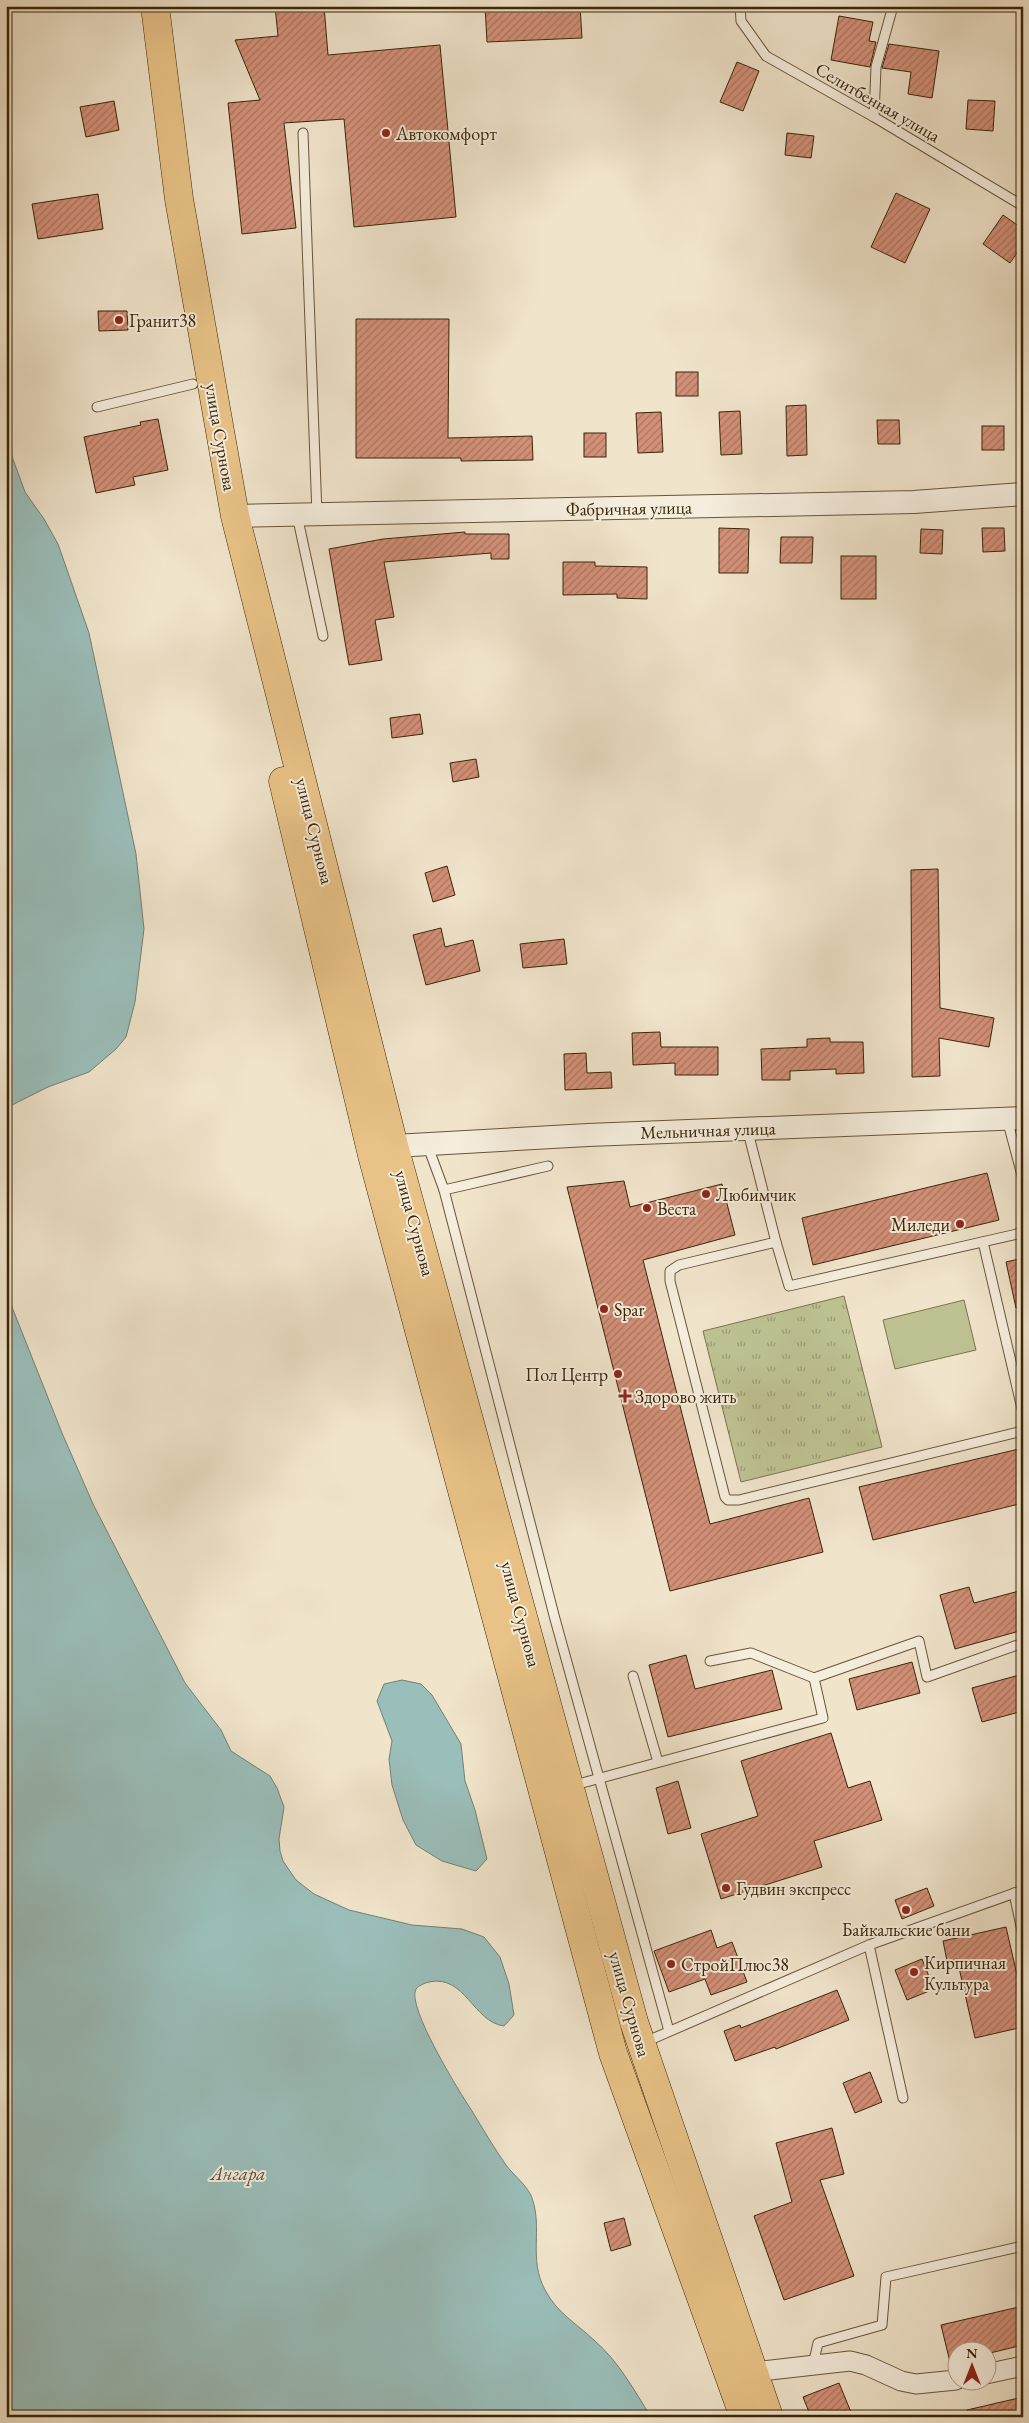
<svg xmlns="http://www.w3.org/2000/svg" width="1029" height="2423" font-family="'EB Garamond',serif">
  <defs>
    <pattern id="park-tufts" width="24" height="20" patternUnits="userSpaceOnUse" patternTransform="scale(1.25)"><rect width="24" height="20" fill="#bec293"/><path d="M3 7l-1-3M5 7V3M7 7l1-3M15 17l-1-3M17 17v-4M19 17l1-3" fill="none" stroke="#9b9d76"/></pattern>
    <pattern id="building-hatch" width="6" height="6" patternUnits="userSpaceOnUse" patternTransform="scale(1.25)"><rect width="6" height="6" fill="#d39079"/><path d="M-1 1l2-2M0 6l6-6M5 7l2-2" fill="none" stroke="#ac7561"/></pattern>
  </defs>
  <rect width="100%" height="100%" fill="#f0e4cb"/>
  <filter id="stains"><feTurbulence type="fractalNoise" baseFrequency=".004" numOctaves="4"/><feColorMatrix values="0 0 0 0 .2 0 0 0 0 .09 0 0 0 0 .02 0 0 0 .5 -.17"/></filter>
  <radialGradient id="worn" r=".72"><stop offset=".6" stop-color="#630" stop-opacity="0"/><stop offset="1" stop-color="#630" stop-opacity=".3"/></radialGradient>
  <path fill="url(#park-tufts)" stroke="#7c744c" d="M844,1296l38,151 -141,35 -38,-151z"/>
  <path fill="#bec293" stroke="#7c744c" d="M964,1300l12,50 -81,19 -12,-49z"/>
  <g fill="#9abeba" stroke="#748172">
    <path d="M6,440l19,52 19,27 14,25 31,89 47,221 8,75 -9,73 -9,35 -10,12 -27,23 -41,15 -42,21z"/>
    <path d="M6,1292l56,141 31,71 92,179 36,47 10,21 39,25 7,12 7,19 -5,32 1,12 3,10 13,19 18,14 35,16 63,15 50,4 22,8 16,20 9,27 5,31 -10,11c-31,-4 -39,-52 -75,-44 -4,1 -10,3 -13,7 -10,17 44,104 56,122 11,18 22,37 34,54 8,11 22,21 26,33 11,31 -4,60 13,92 13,24 31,33 50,51 24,21 39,49 56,76h-645z"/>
    <path d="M402,1680l19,4 11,11 29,49 4,37 10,29 12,49 -11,12 -34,-10 -26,-16 -13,-25 -11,-35 -3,-26 3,-18 -15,-40 7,-17z"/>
  </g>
  <g fill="url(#building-hatch)" stroke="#3a2506">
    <path d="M275,6h49l4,49 112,-10 16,172 -102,10 -10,-108 -60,4 12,105 -54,6 -14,-131 32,-3 -25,-60 43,-4z"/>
    <path d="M485,6h95l2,32 -95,4z"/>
    <path d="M839,16l34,6 -4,19 7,1 -6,25 -39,-7z"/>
    <path d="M889,44l50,7 -7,47 -24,-4 3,-22 -29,-4z"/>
    <path d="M737,62l22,9 -16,40 -23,-9z"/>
    <path d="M968,100l27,1 -2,30 -27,-2z"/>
    <path d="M114,101l5,29 -33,7 -6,-30z"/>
    <path d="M787,133l27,3 -3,22 -26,-3z"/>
    <path d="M896,193l34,16 -25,54 -34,-16z"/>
    <path d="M98,194l5,35 -65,10 -6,-35z"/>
    <path d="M1003,215l20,14v15l-13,19 -27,-19z"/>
    <path d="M98,311h29l1,19 -29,1z"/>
    <path d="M356,319h93l-1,119 84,-2 1,24 -72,1v-3h-105z"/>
    <rect x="676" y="372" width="22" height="24"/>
    <path d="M806,405l1,50 -20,1 -1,-50z"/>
    <path d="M740,411l2,43 -21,1 -2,-43z"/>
    <path d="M661,412l2,40 -25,1 -2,-40z"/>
    <path d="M158,419l10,51 -35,7 2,8 -39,8 -12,-56 57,-12 -1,-3z"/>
    <path d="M877,420h22l1,24h-22z"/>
    <rect x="982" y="426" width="22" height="24"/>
    <rect x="584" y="433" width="22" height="24"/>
    <path d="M719,528l30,1 -1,44h-29z"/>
    <path d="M982,528h22l1,23 -22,1z"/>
    <path d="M921,529l22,1 -1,24 -22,-1z"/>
    <path d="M465,532v2h44v25h-18v-6l-107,9 10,55 -19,3 7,40 -33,5 -20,-116 54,-10z"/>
    <path d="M781,537h32l-1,26h-32z"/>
    <rect x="841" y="556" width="35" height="43"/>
    <path d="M563,562h32v4l52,1v32l-30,-1v-4l-54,1z"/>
    <path d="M420,714l3,20 -31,4 -2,-20z"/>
    <path d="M476,759l3,18 -26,5 -3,-19z"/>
    <path d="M447,866l8,29 -22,7 -8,-29z"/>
    <path d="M938,869l2,139 54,10 -5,29 -50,-9 1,38 -28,1 -1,-207z"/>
    <path d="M441,928l4,19 28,-7 7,31 -54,14 -13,-50z"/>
    <path d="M564,939l3,25 -44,4 -3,-24z"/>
    <path d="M660,1032l1,15h57v28h-43v-12l-42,2 -1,-32z"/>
    <path d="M830,1038v4h33l1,31 -28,1v-5l-46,2v9h-28l-1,-31 46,-2v-8z"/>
    <path d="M586,1053l1,20 24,-1 1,16 -47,2 -1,-36z"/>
    <path d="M987,1173l12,47 -186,45 -11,-47z"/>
    <path d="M624,1181l6,26 92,-23 13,51 -92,25 67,264 99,-26 14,54 -153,39 -103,-404z"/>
    <path d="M1023,1258v49l-7,1 -10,-46z"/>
    <path d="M1023,1448v55l-150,37 -14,-53z"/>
    <path d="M969,1587l5,16 49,-13v40l-68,19 -15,-54z"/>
    <path d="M686,1655l9,34 77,-19 10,39 -114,28 -19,-72z"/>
    <path d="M912,1662l8,31 -63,17 -8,-31z"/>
    <path d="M1023,1674v37l-41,11 -10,-34z"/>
    <path d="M831,1733l17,55 22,-7 12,39 -68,21 8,26 -101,32 -20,-65 57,-18 -17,-55z"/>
    <path d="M678,1781l13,47 -23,6 -12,-46z"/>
    <path d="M927,1888l7,18 -32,13 -7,-19z"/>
    <path d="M1006,1927l17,74v26l-48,11 -18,-79 -10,2 -4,-20z"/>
    <path d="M711,1930l6,18 15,-6 15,40 -36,13 -6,-16 -36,13 -15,-41z"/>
    <path d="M922,1959l12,30 -27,11 -12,-30z"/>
    <path d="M837,1990l12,30 -73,29 -1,-2 -40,14 -11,-30 16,-6 1,3z"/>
    <path d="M870,2072l12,30 -27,11 -12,-30z"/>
    <path d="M832,2128l12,46 -24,6 34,96 -70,24 -30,-84 38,-14 -16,-59z"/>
    <path d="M624,2218l7,27 -20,6 -7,-28z"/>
    <path d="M1023,2306v39l-37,9v-4h-30v11l-6,1 -9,-37z"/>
    <path d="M839,2383l14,34h-42l-8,-20z"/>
    <path d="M1023,2397v20h-55l-1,-7z"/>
  </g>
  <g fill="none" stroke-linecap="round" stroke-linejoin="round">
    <g stroke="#685537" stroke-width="11">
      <g id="service">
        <path d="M740,6l1,15 25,35 108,61 149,89"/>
        <path d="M874,117l2,-50 17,-61"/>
        <path d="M303,133l14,382"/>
        <path d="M97,407l96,-23"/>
        <path d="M297,515l26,121"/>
        <path d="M1007,1119l16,60"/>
        <path d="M747,1128l29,114 13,44 228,-52 6,-4"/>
        <path d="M427,1144l17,46 104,-24"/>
        <path d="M444,1190l111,429 114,412"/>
        <path d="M776,1242l-97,23 -9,6v10l55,216 3,3h11l284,-69"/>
        <path d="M983,1242l40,171"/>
        <path d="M710,1661l41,-8 63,25"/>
        <path d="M633,1676l25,86"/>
        <path d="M571,1786l252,-68 -9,-40 105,-37 8,36 96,-34"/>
        <path d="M1014,1893l9,43"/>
        <path d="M869,1945l34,153"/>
        <path d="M645,2042l224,-97 154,-55"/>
        <path d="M813,2365l5,-22 64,-18 4,-48 137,-31"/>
      </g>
    </g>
    <g stroke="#685537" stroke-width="21">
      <g id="minor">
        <path d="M753,2372l97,-11 16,4 35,16 15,3 40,-4"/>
        <path d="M986,2374l37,-8"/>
      </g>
    </g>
    <g stroke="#685537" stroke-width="24">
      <g id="tertiary">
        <path d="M235,516l679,-14 109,-8"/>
        <path d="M394,1146l194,-11 435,-17"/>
      </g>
    </g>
    <g stroke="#3a2506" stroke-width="29">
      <g id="primary">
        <path d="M155,6l24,193 56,317 159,630 240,876 135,395"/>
        <path d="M283,781l89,374 241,898 131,364"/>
      </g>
    </g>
    <use href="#service" stroke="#f5eddd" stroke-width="9"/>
    <use href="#minor" stroke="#f5eddd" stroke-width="19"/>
    <use href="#tertiary" stroke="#f5eddd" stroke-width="22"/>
    <use href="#primary" stroke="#e8c286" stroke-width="28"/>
  </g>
  <g fill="#8f2418" stroke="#f5eddd" stroke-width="2">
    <circle cx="386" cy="133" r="5"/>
    <circle cx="119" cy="320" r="5"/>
    <circle cx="706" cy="1194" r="5"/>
    <circle cx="647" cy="1208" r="5"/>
    <circle cx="960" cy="1224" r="5"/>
    <circle cx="604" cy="1309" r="5"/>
    <circle cx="618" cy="1374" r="5"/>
    <path d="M622.5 1388.5h5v5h5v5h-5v5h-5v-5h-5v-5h5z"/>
    <circle cx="726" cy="1888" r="5"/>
    <circle cx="906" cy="1910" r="5"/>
    <circle cx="671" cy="1964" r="5"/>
    <circle cx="914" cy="1972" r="5"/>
  </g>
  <g text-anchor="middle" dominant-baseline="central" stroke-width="4" stroke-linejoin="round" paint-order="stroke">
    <g font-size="18" fill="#3a2506" stroke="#f5eddd">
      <text transform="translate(878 102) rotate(30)">Селитбенная улица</text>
      <text transform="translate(221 437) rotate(80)">улица Сурнова</text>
      <text transform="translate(629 508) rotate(-1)">Фабричная улица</text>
      <text transform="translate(315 831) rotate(76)">улица Сурнова</text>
      <text transform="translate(708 1130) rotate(-2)">Мельничная улица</text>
      <text transform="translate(415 1223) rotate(75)">улица Сурнова</text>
      <text transform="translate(521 1614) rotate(75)">улица Сурнова</text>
      <text transform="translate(630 2004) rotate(74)">улица Сурнова</text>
    </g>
    <g font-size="18" fill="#3a2506" stroke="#f5eddd" text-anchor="start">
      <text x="396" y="133">Автокомфорт</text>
      <text x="129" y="320">Гранит38</text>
      <text x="716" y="1194">Любимчик</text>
      <text x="657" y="1208">Веста</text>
      <text x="950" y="1224" text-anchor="end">Миледи</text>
      <text x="614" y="1309">Spar</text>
      <text x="608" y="1374" text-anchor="end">Пол Центр</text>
      <text x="635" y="1396">Здорово жить</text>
      <text x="736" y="1888">Гудвин экспресс</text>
      <text x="906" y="1929" text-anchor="middle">Байкальские бани</text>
      <text x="924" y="1962">Кирпичная<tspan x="924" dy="21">Культура</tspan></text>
      <text x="681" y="1964">СтройПлюс38</text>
    </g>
    <g font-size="19" font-style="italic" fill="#57533c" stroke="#f5eddd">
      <text x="238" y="2173">Ангара</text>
    </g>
  </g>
  <rect width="1029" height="2423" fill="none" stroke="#f0e4cb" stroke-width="25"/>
  <rect x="8" y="8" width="1014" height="2408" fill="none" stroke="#3a2506" stroke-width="2.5"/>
  <rect x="12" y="12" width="1004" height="2398" fill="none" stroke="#3a2506"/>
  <g transform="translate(972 2366)"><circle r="24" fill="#f5eddd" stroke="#aa9d87"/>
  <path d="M0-4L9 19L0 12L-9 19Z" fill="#8f2418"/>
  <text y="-8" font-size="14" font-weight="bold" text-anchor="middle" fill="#3a2506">N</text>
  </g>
  <rect width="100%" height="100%" filter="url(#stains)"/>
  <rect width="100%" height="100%" fill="url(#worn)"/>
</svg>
